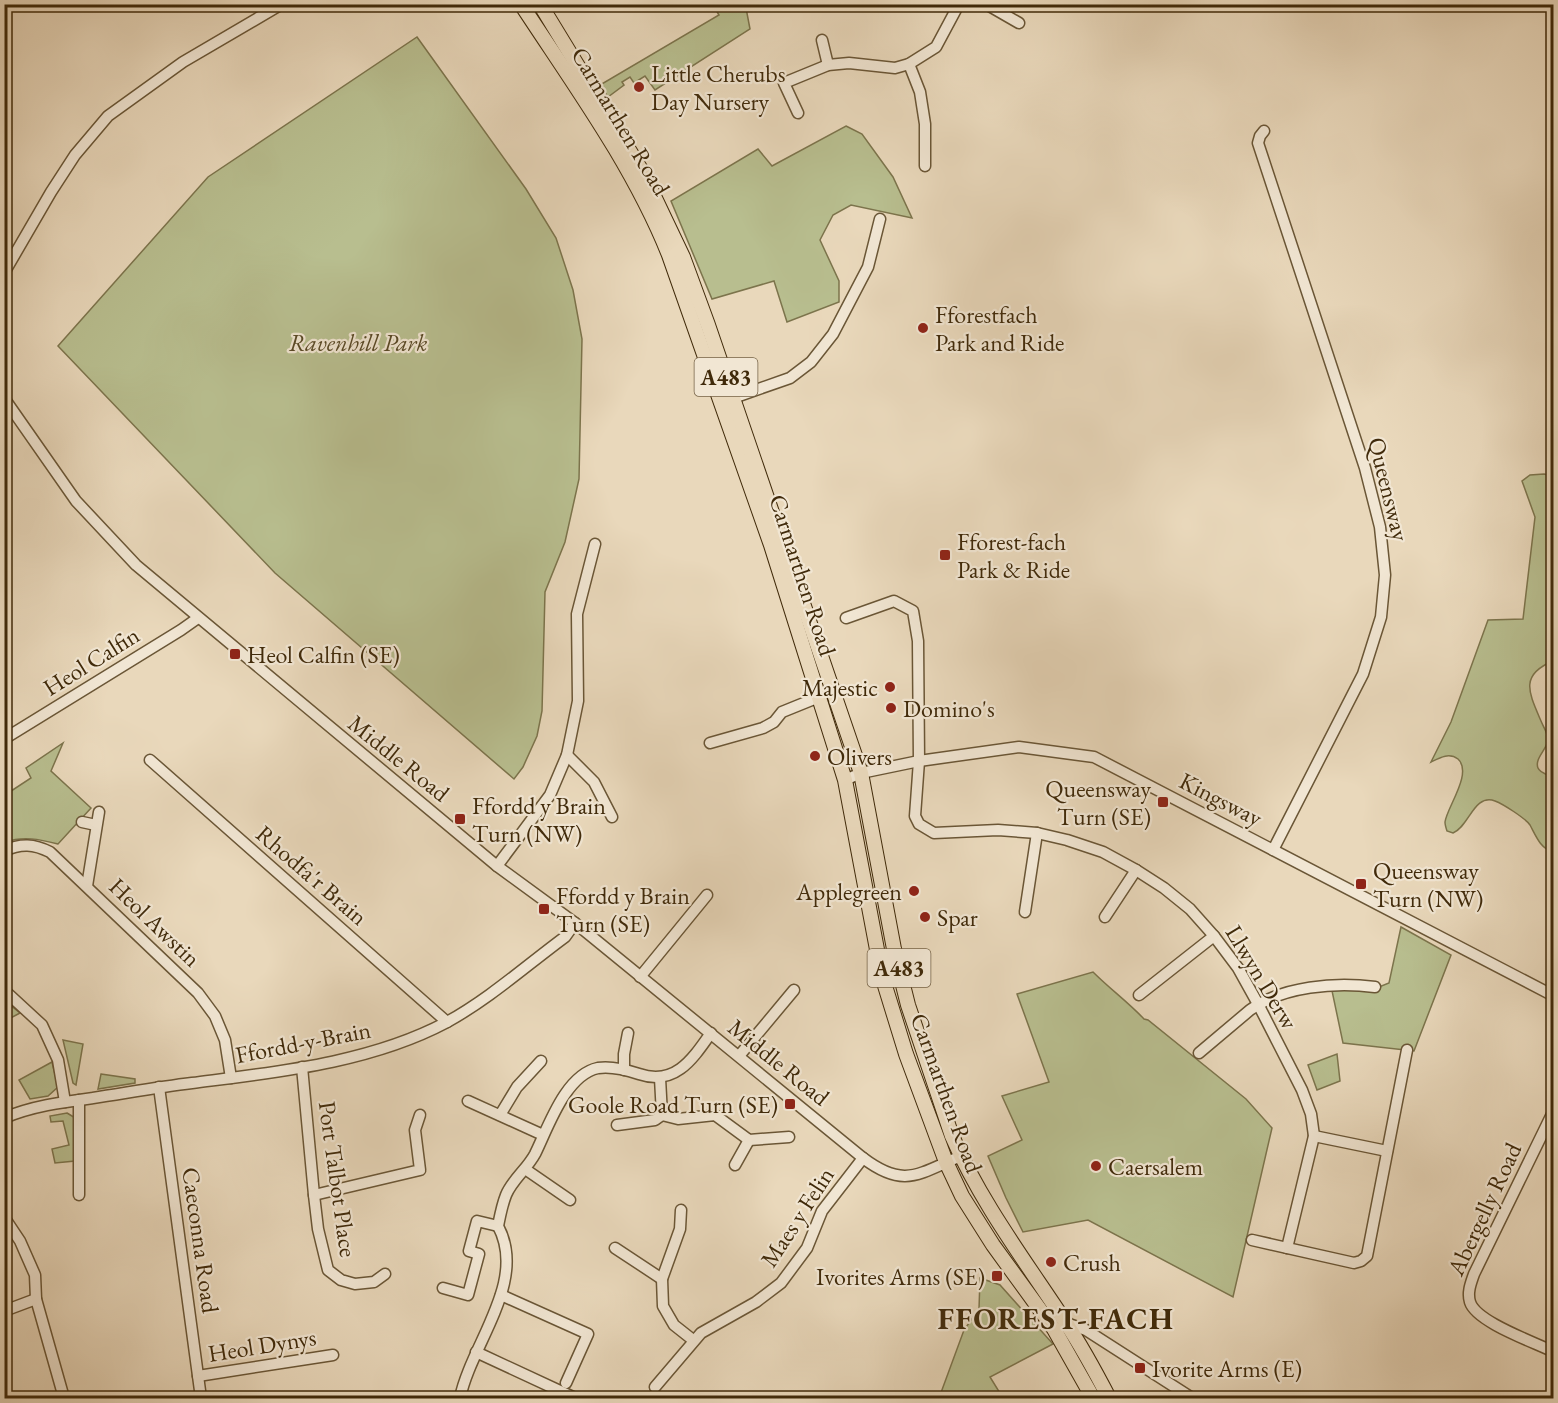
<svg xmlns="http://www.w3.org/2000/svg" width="1558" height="1403" font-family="'EB Garamond',serif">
  <rect width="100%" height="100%" fill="#e9d8bb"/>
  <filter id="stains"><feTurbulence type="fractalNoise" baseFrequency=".00333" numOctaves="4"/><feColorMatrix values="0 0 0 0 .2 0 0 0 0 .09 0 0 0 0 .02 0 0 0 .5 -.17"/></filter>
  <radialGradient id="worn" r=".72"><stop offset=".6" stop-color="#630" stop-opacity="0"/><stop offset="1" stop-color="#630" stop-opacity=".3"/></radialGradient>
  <g fill="#b8be8f" stroke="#7c744c" stroke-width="1.5">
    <path d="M713,5h37l-4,3 4,21 -95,61 -10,-14 -11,7 -4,-6 -8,5 2,3 -16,12 -8,-12 119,-70z"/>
    <path d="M1546,5h7v38l-5,-3 2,-28z"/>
    <path d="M417,37l109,152 30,49 17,52 9,49 -3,140 -14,63 -20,50 -3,119 -5,25 -14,31 -9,12 -239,-206 -217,-227 150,-169z"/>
    <path d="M846,126l16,8 31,43 19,41 -61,-13 -18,10 -13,25 19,41v21l-52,20 -13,-41 -62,18 -41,-98 87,-52 14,17z"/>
    <path d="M1544,474l9,2v185c-34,14 -24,32 -12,60 2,5 6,11 7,17 1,10 -14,20 -10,30 2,5 11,7 15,10v74c-13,-4 -17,-16 -23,-27 -5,-7 -27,-21 -35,-24 -21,-8 -26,26 -42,32l-6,-2c-1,-3 -2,-6 -2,-9 2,-15 28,-49 13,-63 -9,-7 -19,-1 -27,3l20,-40 37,-102 35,-1 12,-102 -13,-36 8,-6z"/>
    <path d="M63,743l-12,28 40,37 -33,36c-19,-5 -35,-8 -53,-2v-47l26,-17 -5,-10z"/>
    <path d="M1401,927l50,28 -37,96 -71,-8 -12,-57 48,1 10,-4z"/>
    <path d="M1093,972c17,17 35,30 51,47l4,1 98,79 26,29 -39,169 -145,-77 -65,12 -17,-34 -18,-42 34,-16 -20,-44 47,-14 -32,-88z"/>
    <path d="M4,1000l16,13 -15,8h-1z"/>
    <path d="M63,1040l20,4 -7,41 -3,-2z"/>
    <path d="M1337,1054l3,27 -23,9 -9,-25z"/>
    <path d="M52,1062l6,25 -10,9 -18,3 -11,-19z"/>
    <path d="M101,1074l34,5v4l-37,6z"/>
    <path d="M67,1113l10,6 -2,42 -20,2 -3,-14 17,-4 -6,-24 -12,1 -1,-6z"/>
    <path d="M980,1278l20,7 53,59 -63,33 13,21h-64l25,-68 15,-21z"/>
  </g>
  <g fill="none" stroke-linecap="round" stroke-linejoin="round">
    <g stroke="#6a5636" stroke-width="13">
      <g id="minor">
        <path d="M986,4l33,19"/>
        <path d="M822,40l6,25"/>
        <path d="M909,64l11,28 5,32v42"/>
        <path d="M798,113l-14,-30 44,-18 21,-2 46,5 14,-4 27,-17 23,-43"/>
        <path d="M1264,131l-4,5 -2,7 107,325 15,59 5,48 -4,42 -18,57 -90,176"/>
        <path d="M4,273l47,-81 24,-37 33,-39 75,-54 99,-58"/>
        <path d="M4,398l72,103 60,64 361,301 78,57 288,235c41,31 55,16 98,-2"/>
        <path d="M733,398l57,-20 21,-16 22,-28 35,-67 12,-48"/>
        <path d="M846,618l48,-17 19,10 5,30 1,120 -4,55 4,8 15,9 64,-3 39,3 30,7 36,12 33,18 28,18 26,21 24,27 24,32 20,36 44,86 9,24 3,22 -27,112"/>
        <path d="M4,739l177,-109 17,-12"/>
        <path d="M710,743l53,-15 11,-6 8,-10 37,-15"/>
        <path d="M567,755l27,27 18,35"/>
        <path d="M150,760l297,262"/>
        <path d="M845,780l16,-7 58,-12 100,-14 75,10 460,239"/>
        <path d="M82,822l14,3"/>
        <path d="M4,851c17,-8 30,-7 46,1l148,141 17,23 10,24 6,38"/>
        <path d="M497,866l53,-71 17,-40 11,-54 -1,-87 18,-70"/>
        <path d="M87,886l12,-74"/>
        <path d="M1025,912l12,-79"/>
        <path d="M1105,917l31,-47"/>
        <path d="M640,977l67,-82"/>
        <path d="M4,990l38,35 16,35 7,42"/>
        <path d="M1139,995l75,-59"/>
        <path d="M1199,1053l51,-43c33,-24 85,-28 125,-23"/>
        <path d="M739,1056l55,-66"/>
        <path d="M302,1067l12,128 4,34 10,41 13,10 14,4 19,-2 11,-8"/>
        <path d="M624,1070v-16l4,-21"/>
        <path d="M660,1078l2,37"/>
        <path d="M159,1087l42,311"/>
        <path d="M79,1100v95"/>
        <path d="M468,1101l75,34"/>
        <path d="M1554,1110l-80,164c-3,9 -7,18 -4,28 6,20 64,40 84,50"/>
        <path d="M500,1115l17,-28 24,-26"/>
        <path d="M662,1115l16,4 37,-4 34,25 40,-3"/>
        <path d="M4,1118c28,-12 59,-16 89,-20 33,-5 66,-11 99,-15 85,-11 178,-20 255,-61 42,-23 80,-57 118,-85l10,-14"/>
        <path d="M617,1125l38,-5 7,-5"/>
        <path d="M1314,1136l73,15"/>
        <path d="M735,1165l14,-25"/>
        <path d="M525,1169l45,31"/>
        <path d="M314,1195l106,-25 -5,-40 5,-15"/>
        <path d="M681,1210l-1,19 -18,50 1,27 11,19 19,15"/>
        <path d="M4,1217l16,24 15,34 1,24 28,99"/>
        <path d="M1252,1240l102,23 7,-2 6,-5 40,-206"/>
        <path d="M615,1248l47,31"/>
        <path d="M443,1288l25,7 11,-41 -10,-3 8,-30 21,5"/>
        <path d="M501,1295l87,39 -22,49"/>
        <path d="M4,1311l32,-12"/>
        <path d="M1064,1324l2,-1 20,7 106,68"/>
        <path d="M476,1352l99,46"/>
        <path d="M198,1376l135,-21"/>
        <path d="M655,1387l46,-54 55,-31 25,-19 26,-35 15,-37 41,-53"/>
        <path d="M460,1398c11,-54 68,-116 38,-172 2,-10 4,-21 8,-31 6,-15 21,-26 29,-41 13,-26 30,-79 63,-86 13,-2 29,2 41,6 36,12 53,-14 72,-41"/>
      </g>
    </g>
    <g stroke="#402a0a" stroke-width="16">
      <g id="major">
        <path d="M521,4c53,81 112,161 148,251l102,290 74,235 37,196 24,78 40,108 16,34 31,49 61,84 39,69"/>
        <path d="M540,4l103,169 40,84 25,68 153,448 33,176 14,56 44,131c29,67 74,126 114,187 16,24 30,50 43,75"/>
      </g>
    </g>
    <use href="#minor" stroke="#f1e6d3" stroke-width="10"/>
    <use href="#major" stroke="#e9d8bb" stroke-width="14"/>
  </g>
  <g fill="#8f2418" stroke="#f1e6d3" stroke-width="2">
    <circle cx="639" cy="87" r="6"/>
    <circle cx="923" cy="328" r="6"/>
    <rect x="939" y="549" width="12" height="12" rx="3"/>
    <rect x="229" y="648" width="12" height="12" rx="3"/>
    <circle cx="890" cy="687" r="6"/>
    <circle cx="891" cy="708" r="6"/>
    <circle cx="815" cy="756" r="6"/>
    <rect x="1157" y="796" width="12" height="12" rx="3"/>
    <rect x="454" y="813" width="12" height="12" rx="3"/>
    <rect x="1355" y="878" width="12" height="12" rx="3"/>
    <circle cx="914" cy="891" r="6"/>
    <rect x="538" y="903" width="12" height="12" rx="3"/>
    <circle cx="925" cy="917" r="6"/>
    <rect x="784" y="1098" width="12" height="12" rx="3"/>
    <circle cx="1096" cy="1166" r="6"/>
    <circle cx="1051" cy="1262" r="6"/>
    <rect x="991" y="1270" width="12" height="12" rx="3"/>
    <rect x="1134" y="1362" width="12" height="12" rx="3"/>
  </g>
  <g text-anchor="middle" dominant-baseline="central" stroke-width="4.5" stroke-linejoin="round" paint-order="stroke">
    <g fill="#f1e6d3" stroke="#756246" stroke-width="1.5">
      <rect x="694.5" y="358" width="63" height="38" rx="4.5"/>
      <rect x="867.5" y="949" width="63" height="38" rx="4.5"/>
    </g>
    <g font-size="22" font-weight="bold" fill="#402a0a">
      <text x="726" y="377">A483</text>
      <text x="899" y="968">A483</text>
    </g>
    <g font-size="24" fill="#402a0a" stroke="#f1e6d3" text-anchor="start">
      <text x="651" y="73">Little Cherubs<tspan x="651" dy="28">Day Nursery</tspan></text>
      <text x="935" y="314">Fforestfach<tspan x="935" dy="28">Park and Ride</tspan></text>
      <text x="957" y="541">Fforest-fach<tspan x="957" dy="28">Park &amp; Ride</tspan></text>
      <text x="247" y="654">Heol Calfin (SE)</text>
      <text x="878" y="687" text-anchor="end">Majestic</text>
      <text x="903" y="708">Domino's</text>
      <text x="827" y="756">Olivers</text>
      <text x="1151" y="788" text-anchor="end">Queensway<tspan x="1151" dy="28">Turn (SE)</tspan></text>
      <text x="472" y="805">Ffordd y Brain<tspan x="472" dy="28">Turn (NW)</tspan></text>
      <text x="1373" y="870">Queensway<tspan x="1373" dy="28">Turn (NW)</tspan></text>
      <text x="902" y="891" text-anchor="end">Applegreen</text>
      <text x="556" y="895">Ffordd y Brain<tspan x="556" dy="28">Turn (SE)</tspan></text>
      <text x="937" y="917">Spar</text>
      <text x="778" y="1104" text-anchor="end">Goole Road Turn (SE)</text>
      <text x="1108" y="1166">Caersalem</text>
      <text x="1063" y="1262">Crush</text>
      <text x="985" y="1276" text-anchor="end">Ivorites Arms (SE)</text>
      <text x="1152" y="1368">Ivorite Arms (E)</text>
    </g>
    <g font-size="24" fill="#402a0a" stroke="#f1e6d3">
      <text transform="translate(621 121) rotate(59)">Carmarthen Road</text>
      <text transform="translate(1389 489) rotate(76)">Queensway</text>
      <text transform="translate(803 575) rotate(72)">Carmarthen Road</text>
      <text transform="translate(91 661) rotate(-32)">Heol Calfin</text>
      <text transform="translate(399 758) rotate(39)">Middle Road</text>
      <text transform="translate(1221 799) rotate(27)">Kingsway</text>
      <text transform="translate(312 875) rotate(41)">Rhodfa'r Brain</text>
      <text transform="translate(155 922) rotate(44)">Heol Awstin</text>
      <text transform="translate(1262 977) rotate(59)">Llwyn Derw</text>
      <text transform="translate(303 1042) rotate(-11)">Ffordd-y-Brain</text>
      <text transform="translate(779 1062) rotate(39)">Middle Road</text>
      <text transform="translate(947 1093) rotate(70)">Carmarthen Road</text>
      <text transform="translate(338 1179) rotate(82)">Port Talbot Place</text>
      <text transform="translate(1484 1209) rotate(-65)">Abergelly Road</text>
      <text transform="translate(797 1217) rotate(-57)">Maes y Felin</text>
      <text transform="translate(201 1240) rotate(82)">Caeconna Road</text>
      <text transform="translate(262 1345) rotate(-9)">Heol Dynys</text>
    </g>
    <g font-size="24" font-style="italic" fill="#584825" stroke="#f1e6d3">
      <text x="358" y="342">Ravenhill Park</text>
    </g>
    <g font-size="30" font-weight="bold" letter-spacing="1.5" fill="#402a0a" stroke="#f1e6d3">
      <text x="1056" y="1318">FFOREST-FACH</text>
    </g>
  </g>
  <rect width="1558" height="1403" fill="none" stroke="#e9d8bb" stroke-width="24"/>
  <rect x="6" y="6" width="1546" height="1391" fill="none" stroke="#402a0a" stroke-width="3"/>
  <rect x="12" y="12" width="1534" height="1379" fill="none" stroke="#402a0a" stroke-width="1.5"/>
  <rect width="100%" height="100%" filter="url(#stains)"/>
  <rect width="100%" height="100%" fill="url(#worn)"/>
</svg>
